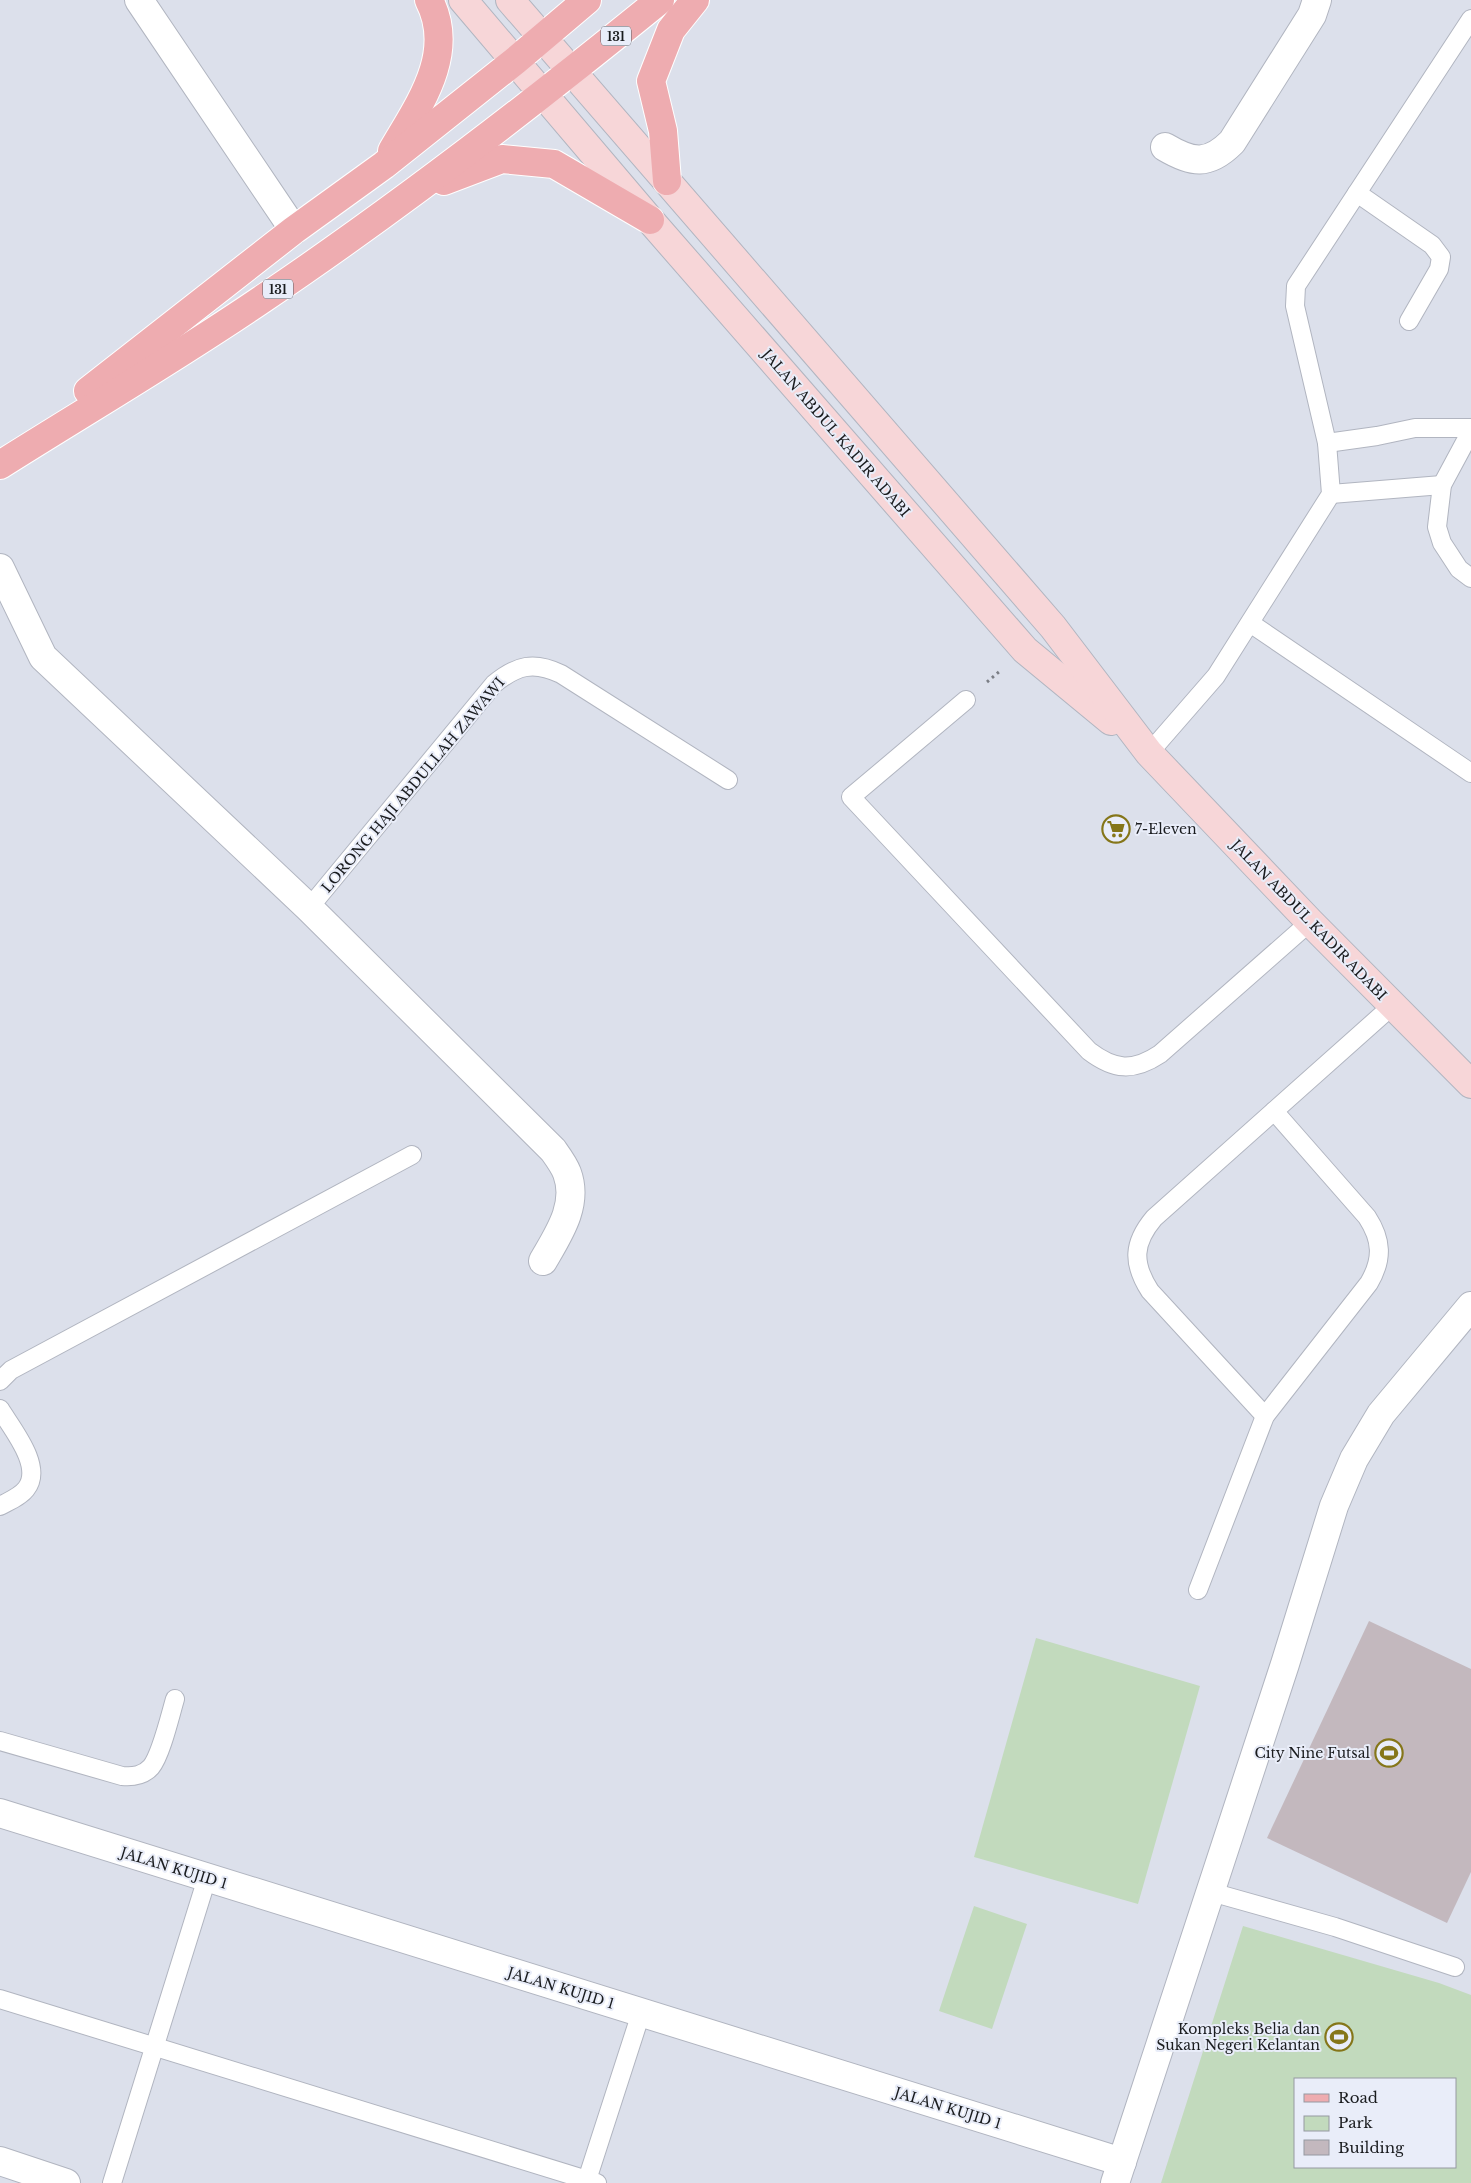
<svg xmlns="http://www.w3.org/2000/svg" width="1471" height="2183" font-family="'Libre Baskerville',serif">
  <rect width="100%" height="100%" fill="#dce0eb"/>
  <g fill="#c2dabd" fill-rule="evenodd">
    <path d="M1036,1638l164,48 -62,218 -164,-47z"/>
    <path d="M974,1906l53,18 -35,105 -53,-18z"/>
    <path d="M1243,1926l196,57 32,12v188h-310zM1455,2079v88h-160v-88z"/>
  </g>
  <path fill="#c3b8be" d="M1369,1621l102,48v203l-24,51 -180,-85z"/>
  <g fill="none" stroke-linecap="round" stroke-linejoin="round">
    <g stroke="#b1b5c0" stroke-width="20">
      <g id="lane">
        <path d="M1357,193l75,52 9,12 -2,12 -30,52"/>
        <path d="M1471,431l-29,54 -5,42 5,16 17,26 12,9"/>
        <path d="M1327,443l50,-7 38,-8h56"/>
        <path d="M1331,494l111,-9"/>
        <path d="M1250,623l221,150"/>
        <path d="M966,700l-115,97 238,254c25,19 44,21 71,3l150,-132"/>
        <path d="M1149,753l67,-77 115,-182 -4,-51 -32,-137 1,-20 175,-267"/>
        <path d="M309,908l185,-224c23,-19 40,-23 67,-10l167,106"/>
        <path d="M0,1381l11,-11 401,-215"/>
        <path d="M0,1409c12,20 44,58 26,80 -6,8 -17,12 -26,17"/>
        <path d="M1265,1416l-115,-125c-18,-28 -17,-48 4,-73l238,-212"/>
        <path d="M1198,1590l67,-174 104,-133c14,-24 13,-43 -2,-66l-93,-106"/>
        <path d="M0,1741l122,35c11,1 21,0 29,-9 10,-12 19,-51 24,-68"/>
        <path d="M1211,1892l124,35 120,40"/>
        <path d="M0,1999l597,184"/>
        <path d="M112,2183l95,-305"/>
        <path d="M586,2183l55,-170"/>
      </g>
    </g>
    <g stroke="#b1b5c0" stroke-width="30">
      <g id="street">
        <path d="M139,0l155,230"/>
        <path d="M1165,147c27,16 43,19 67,-5l80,-127 5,-15"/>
        <path d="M0,568l43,89 266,251 244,242c5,7 11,15 14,23 12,32 -9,62 -24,88"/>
        <path d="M0,1813l1122,349"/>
        <path d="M0,2161l66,22"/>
        <path d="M1115,2183l170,-519 49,-158 20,-47 27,-45 90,-108"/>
      </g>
    </g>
    <g stroke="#b1b5c0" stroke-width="30">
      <g id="secondary">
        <path d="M463,0l187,220 375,430 86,71"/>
        <path d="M510,0l543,627 96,126 161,169 161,162"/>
      </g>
    </g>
    <g stroke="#fff" stroke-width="30">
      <g id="primary">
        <path d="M392,151c26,-45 65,-97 37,-151"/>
        <path d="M444,181l58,-22 52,5 96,56"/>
        <path d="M667,181l-4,-50 -12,-50 20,-51 24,-30"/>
        <path d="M88,391l206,-161 90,-65 131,-104 72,-61"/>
        <path d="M0,465c87,-55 176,-107 261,-165 138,-93 270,-195 399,-300"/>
      </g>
    </g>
    <path stroke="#7b7e85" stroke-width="3" stroke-dasharray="2.5 4" stroke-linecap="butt" d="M987,682l13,-11"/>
    <use href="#lane" stroke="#fff" stroke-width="18"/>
    <use href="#street" stroke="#fff" stroke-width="28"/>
    <use href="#secondary" stroke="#f7d6d8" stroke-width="28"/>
    <use href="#primary" stroke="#eeacb0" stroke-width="28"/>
  </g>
  <defs>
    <g id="supermarket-ring" transform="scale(1.4375)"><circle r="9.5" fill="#e9edf9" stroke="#857619" stroke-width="1.5"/><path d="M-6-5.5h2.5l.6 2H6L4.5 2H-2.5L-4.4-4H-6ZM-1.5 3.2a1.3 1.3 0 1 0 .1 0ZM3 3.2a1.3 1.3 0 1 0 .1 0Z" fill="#857619"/></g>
    <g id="stadium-ring" transform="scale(1.4375)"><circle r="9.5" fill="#e9edf9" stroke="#857619" stroke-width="1.5"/><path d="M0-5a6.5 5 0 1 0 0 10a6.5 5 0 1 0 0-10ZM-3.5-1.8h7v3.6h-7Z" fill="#857619"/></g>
  </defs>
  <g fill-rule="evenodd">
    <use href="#supermarket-ring" x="1116" y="829"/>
    <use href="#stadium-ring" x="1389" y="1753"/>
    <use href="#stadium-ring" x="1339" y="2037"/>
  </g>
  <g text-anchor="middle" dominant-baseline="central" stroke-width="4" stroke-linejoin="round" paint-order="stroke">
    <g fill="#e9edf9" stroke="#585b60" stroke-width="1">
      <rect x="601" y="26.5" width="30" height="19" rx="4"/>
      <rect x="263" y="279.5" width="30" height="19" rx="4"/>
    </g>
    <g font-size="12" font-weight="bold" fill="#1a1c1f">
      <text x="616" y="36">131</text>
      <text x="278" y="289">131</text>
    </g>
    <g font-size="14" fill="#1a1c1f" stroke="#e9edf9">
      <text transform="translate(836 433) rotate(49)">JALAN ABDUL KADIR ADABI</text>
      <text transform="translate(413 785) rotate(-50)">LORONG HAJI ABDULLAH ZAWAWI</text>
      <text transform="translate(1309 920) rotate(46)">JALAN ABDUL KADIR ADABI</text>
      <text transform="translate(174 1868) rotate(17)">JALAN KUJID 1</text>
      <text transform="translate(561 1988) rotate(17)">JALAN KUJID 1</text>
      <text transform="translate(948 2108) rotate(17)">JALAN KUJID 1</text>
    </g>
    <g font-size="14" fill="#1a1c1f" stroke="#e9edf9" text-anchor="end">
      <text x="1135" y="829" text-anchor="start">7-Eleven</text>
      <text x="1370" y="1753">City Nine Futsal</text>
      <text x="1320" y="2029">Kompleks Belia dan<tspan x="1320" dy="16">Sukan Negeri Kelantan</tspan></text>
    </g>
  </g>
  <rect x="1294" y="2078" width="162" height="90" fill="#e9edf9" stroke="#9699a2"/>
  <rect x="1304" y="2094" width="25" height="8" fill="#eeacb0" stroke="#9699a2"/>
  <text x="1338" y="2103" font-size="15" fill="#1a1c1f">Road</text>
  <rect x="1304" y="2116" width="25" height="15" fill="#c2dabd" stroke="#9699a2"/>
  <text x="1338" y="2128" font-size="15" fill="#1a1c1f">Park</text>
  <rect x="1304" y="2140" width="25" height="15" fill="#c3b8be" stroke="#9699a2"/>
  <text x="1338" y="2153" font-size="15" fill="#1a1c1f">Building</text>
</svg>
